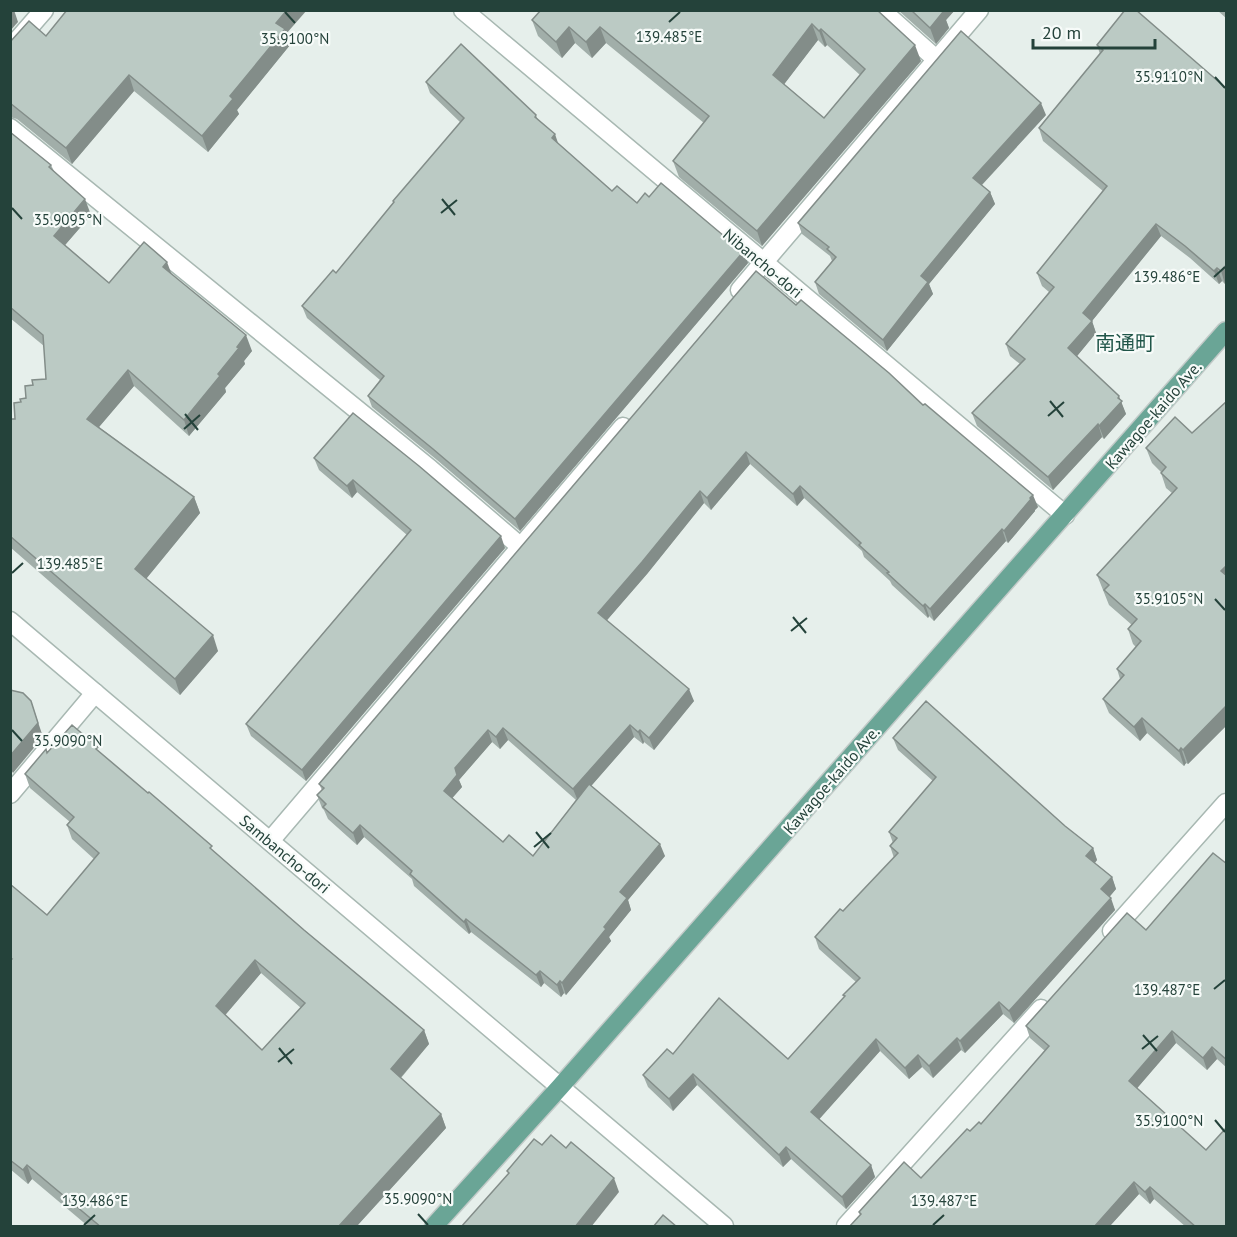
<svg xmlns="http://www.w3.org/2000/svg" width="1237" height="1237" font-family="'PT Sans','Noto Sans JP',sans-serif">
  <rect width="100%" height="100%" fill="#e6efeb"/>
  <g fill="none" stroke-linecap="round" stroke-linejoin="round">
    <g stroke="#a8b8b2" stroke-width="21">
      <g id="minor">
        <path d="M463,10l602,505"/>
        <path d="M881,10l55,49"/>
        <path d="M10,49l34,-39"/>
        <path d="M10,128l420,341 91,78"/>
        <path d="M740,290l239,-280"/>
        <path d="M10,621l714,605"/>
        <path d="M10,794l85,-101"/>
        <path d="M270,841l353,-414"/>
        <path d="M1112,931l114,-128"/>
        <path d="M846,1226l195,-217"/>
      </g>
    </g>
    <g stroke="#c2cac8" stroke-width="21">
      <path id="major" d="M434,1226l126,-139 666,-756"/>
    </g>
    <use href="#minor" stroke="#fff" stroke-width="18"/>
    <use href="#major" stroke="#6aa596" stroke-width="18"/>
  </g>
  <g fill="#a1aea9" fill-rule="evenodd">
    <path d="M877,10l44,51 -159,185 -83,-69 -6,-16 31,-38 -98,-80 -14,15 -17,-15 -13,15 -24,-22 -6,-16zM818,40l7,7 2,-2 33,30 -36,43 -40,-34z"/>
    <path d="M898,10h57l-9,10 3,8 -13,16z"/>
    <path d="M1217,10h10v9z"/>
    <path d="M286,34l4,11 -53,65 2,4 -31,38 -74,-61 -62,73 -55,-45 -7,-2v-75l36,-6z"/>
    <path d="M1097,45l130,44v193l-2,2 -3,-3 -3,3 -29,-26 -29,-22 -69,85 4,12 -19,23 43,44 6,14 -22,25 -2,-2 -49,53 -76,-64 -5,-13 48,-49 -10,-8 -4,-12 43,-52 -7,-6 -5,-13 66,-82 -60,-50 -4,-13 61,-74z"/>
    <path d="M426,82l110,33 2,5 20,23 54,48 25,12 12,-6 94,55 5,11 -228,268 -83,-71 -65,-53 -4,-11 12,-16 -73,-62 -5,-12 34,-33 57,-70v-2l68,-78 -31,-30z"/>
    <path d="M1046,115l-64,70 8,7 5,12 -66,80 4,10 -46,57 -68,-57 -4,-12 17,-21 -2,-5 -28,-22 -4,-11z"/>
    <path d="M10,132l41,33 3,6 37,44 -26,30 44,38 63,-8 80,76 -8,10 1,3 -20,24 1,4 -37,44 -55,-50 -35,41 95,70 6,16 -54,66 72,72 -38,44 -170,-148v-128h5l6,-17 5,-4 7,-13 13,-6 -2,-33 -34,-28z"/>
    <path d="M796,305l127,100 115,102 -3,3v1l-27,32 -2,-2 -72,80 -5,-5 -1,2 -36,-33 -2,-4 -26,-24 -2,-6 -58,-53 -7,8 -47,-42 -39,46 -7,-7 -57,71 -41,47 88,80 -40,49 -10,-8 -1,2 -9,-7 -43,49 74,70 -37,44 3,10 -22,27 2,4 -45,54 -2,-2 -3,4 -17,-14 -3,4 -70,-55 -2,2 -55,-48 -2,-7 -48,-42 -7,8 -29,-26 -4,-9 -2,-2 -5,-13 5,-5 -3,-6zM508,740l68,60 -43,56 -30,-14 -51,-44 10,-11 -3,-7 33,-38 8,7z"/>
    <path d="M1227,401v324l-39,39 -2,-1 -2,3 -37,-33 -7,8 -31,-28 -6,-14 17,-20 -3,-10 19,-22 -3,-3 -5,-15 4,-4 -23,-20 -12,-30 75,-82 -6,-5 -5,-15v-1l-9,-9 -6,-15 46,-15z"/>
    <path d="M314,458l191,90 -199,233 -55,-45 -5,-12 161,-189 -50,-43 -5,6 -33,-28z"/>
    <path d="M893,738l172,88 28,22 4,12 -2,3 17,14 4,12 -7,8 6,13 -101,113 -11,-9 -38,39 -4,-3 -28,28 -11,-11 -13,12 -29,-28 -61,68 52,46 4,12 -29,32 -55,-50 -8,8 -86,-82 -24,26 -25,-24 -5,-12 30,-21 115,5 56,-62 -1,-2 13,-13 -37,-33 -4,-12 28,-26 51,-53 -4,-12 3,-3 -4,-11 44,-51 -35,-31z"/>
    <path d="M99,752l205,178 120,100 5,14 -28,34 40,36 5,14 -90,99h-267l-57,-48 -4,5 -18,-15v-285l37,31 47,-56 -22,-20 -5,-14 3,-3 -40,-34 -5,-14 22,-21zM261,973l40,35 -39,42 -37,-35z"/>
    <path d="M1227,864v204l-10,-9 -10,11 -31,-27 -39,45 90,139h-41l-32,-28 -4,5 -11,-10 -30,33h-260l11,-12 -1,-3 62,-34 49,-47 11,-7 64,-73 -15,-13 -4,-12z"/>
  </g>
  <g fill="#838d89">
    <path d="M10,10h4l4,12 -8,9z"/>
    <path d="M287,10h20l-21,24 4,11 -53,65 2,4 -31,38 -6,-16 28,-40 46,-73z"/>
    <path d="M939,10h16l-9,10 3,8 -13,16 -6,-16z"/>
    <path d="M812,24l6,16 -39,51 -6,-16z"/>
    <path d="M569,27l6,16 -13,15 -6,-16z"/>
    <path d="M600,27l6,16 -14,15 -6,-16z"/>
    <path d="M821,29l6,16 -2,2 -6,-16z"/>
    <path d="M915,45l6,16 -159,185 -5,-15z"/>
    <path d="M129,75l5,16 -62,73 -6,-16z"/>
    <path d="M1041,103l5,12 -69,75 -4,-12z"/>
    <path d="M555,134l4,12 -7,-8z"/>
    <path d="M990,192l5,12 -66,80 4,10 -46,57 -4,-11 38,-64z"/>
    <path d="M85,199l6,16 -32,37 -5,-16z"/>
    <path d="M1156,224l5,12 -69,85 4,12 -23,28 -5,-13 15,-35z"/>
    <path d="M743,252l5,11 -228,268 -5,-12z"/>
    <path d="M167,262l6,16 -10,-11z"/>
    <path d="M1227,264v18l-2,2 -4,-13z"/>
    <path d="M1217,268l5,13 -3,3 -5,-13z"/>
    <path d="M246,335l6,16 -8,10 1,3 -20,24 1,4 -37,44 -5,-16 53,-73z"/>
    <path d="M128,370l6,16 -41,48 -6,-15z"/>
    <path d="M1119,396l7,18 -22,25 -5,-13z"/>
    <path d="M1098,424l4,13 -49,53 -5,-13z"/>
    <path d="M746,452l4,12 -39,46 -4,-12z"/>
    <path d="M353,480l4,12 -5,6 -5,-12z"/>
    <path d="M800,486l4,12 -7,8 -4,-12z"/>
    <path d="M700,491l4,12 -57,71 -45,52 -4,-13z"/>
    <path d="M1033,495l5,12 -3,3v1l-27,32 -4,-12z"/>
    <path d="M194,497l6,16 -59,72 -6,-16z"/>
    <path d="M1002,529l4,12 -72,80 -4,-12z"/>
    <path d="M501,536l4,12 -199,233 -4,-11z"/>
    <path d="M1227,565l-1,21 -5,-15z"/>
    <path d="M925,604l4,12 -1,2 -5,-12z"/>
    <path d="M213,635l5,16 -38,44 -5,-16z"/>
    <path d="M689,689l5,12 -40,49 -5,-12z"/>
    <path d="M31,701l12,36 -30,36 -3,-5v-12z"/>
    <path d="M1227,705v20l-39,39 -5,-14z"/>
    <path d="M1142,718l5,15 -7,8 -6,-14z"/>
    <path d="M630,725l4,12 -56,64 -5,-12z"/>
    <path d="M503,728l5,12 -8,9 -4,-12z"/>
    <path d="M488,730l4,12 -33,38 3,7 -14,16 -4,-12 11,-23z"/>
    <path d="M640,730l4,12 -1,2 -5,-12z"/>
    <path d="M1181,748l5,15 -2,3 -5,-15z"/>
    <path d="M360,825l4,12 -7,8 -4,-12z"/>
    <path d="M660,844l5,12 -37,44 3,10 -22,27 2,4 -45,54 -4,-12 42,-56 16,-35z"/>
    <path d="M1093,848l4,12 -6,7 -5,-11z"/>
    <path d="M1112,877l4,12 -10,12 -5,-12z"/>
    <path d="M1111,898l4,12 -101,113 -5,-12z"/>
    <path d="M466,919l5,13 -2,2 -5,-12z"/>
    <path d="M255,960l6,13 -40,47 -5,-14z"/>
    <path d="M540,971l4,12 -3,4 -5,-12z"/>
    <path d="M560,981l4,12 -3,4 -4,-12z"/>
    <path d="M999,1002l4,12 -38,39 -5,-12z"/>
    <path d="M424,1030l5,14 -33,39 -5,-14z"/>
    <path d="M1172,1031l4,12 -43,50 -4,-12z"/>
    <path d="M957,1038l4,12 -28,28 -4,-12z"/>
    <path d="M876,1039l4,12 -65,73 -4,-12z"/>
    <path d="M1212,1047l5,12 -10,11 -4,-12z"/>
    <path d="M918,1055l4,12 -13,12 -4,-11z"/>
    <path d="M693,1074l4,11 -24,26 -4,-12z"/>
    <path d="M441,1114l5,14 -90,99h-18z"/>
    <path d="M786,1147l5,12 -8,8 -4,-12z"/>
    <path d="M27,1165l5,14 -4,5 -5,-14z"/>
    <path d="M871,1165l4,12 -29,32 -4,-12z"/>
    <path d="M614,1178l5,14 -28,35h-16z"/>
    <path d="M1134,1182l5,12 -30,33h-15z"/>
    <path d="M1150,1187l4,12 -4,5 -5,-12z"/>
  </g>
  <g fill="#bbcac4" stroke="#838d89" stroke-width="1.5" fill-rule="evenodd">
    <path d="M67,10h220l-11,13 9,6 -55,67 3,3 -31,37 -73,-61 -63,73 -56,-45v-61l19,-21 17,15z"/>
    <path d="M541,10h336l38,35 -158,186 -84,-70 36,-45 -109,-89 -14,15 -17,-15 -13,15 -24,-22zM812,24l7,7 2,-2 44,40 -41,49 -51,-43z"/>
    <path d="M911,10h30l2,2 -13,16z"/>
    <path d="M1125,10h11l91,79v175l-6,7 -4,-3 -3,3 -29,-25 -29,-22 -73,89 9,8 -24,27 51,48 -1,2 4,3 -23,25 -1,-2 -50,53 -76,-64 53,-54 -19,-15 48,-57 -17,-14 70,-87 -68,-58 64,-78 -6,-5z"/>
    <path d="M961,31l80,72 -68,75 17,14 -69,84 7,6 -45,58 -68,-58 21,-25 -9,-8 2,-2 -31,-24z"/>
    <path d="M461,44l75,71 -1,2 20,17 -3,4 60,53 5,-5 20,17 8,-10 4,4 12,-14 82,69 -228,267 -82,-70 -65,-53 16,-20 -82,-70 31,-36 3,3 58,-71 -1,-1 71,-83 -38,-36z"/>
    <path d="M10,132l41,33 -2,2 36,32 -31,37 55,47 35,-41 23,20 -4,5 83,68 -9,12 2,1 -21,26 2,2 -36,44 -56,-50 -41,49 107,78 -59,72 78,66 -38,44 -165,-143v-117h5l-1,-16 7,-1 -1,-3 6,-1 -1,-12 8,-1 -1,-5 14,-1 -3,-44 -33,-28z"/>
    <path d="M756,271l40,34 5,-5 88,73 34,32 2,-1 108,91 -3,3 1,1 -27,32 -2,-2 -72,80 -5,-5 -2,2 -36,-33 2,-1 -30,-27 2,-2 -61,-57 -7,8 -47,-42 -39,46 -7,-7 -58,71 -44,51 91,76 -40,49 -9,-8 -2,2 -8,-7 -57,64 -70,-61 -7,9 -8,-7 -33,38 2,7 -13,16 59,51 6,-7 24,21 56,-72 71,60 -40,48 7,6 -23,29 2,2 -44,54 -2,-2 -3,4 -17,-14 -4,4 -70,-56 -2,3 -54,-48 2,-3 -52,-46 -7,8 -30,-26 3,-3 -9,-9 7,-7 -5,-4z"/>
    <path d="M1227,401v164l-6,6 6,5v129l-44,45 -2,-2 -2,3 -37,-33 -8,9 -31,-28 21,-24 -7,-6 24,-28 -13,-12 9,-10 -33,-29 5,-5 -12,-10 80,-87 -16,-15 5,-6 -20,-19 29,-31 17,16z"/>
    <path d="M353,413l66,53 82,70 -199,234 -56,-46 165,-194 -58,-50 -6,6 -33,-28z"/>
    <path d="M10,690l13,3 8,8 7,22 -28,33z"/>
    <path d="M926,701l139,125 28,22 -7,8 26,21 -11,12 10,9 -102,113 -10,-9 -39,39 -3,-3 -28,28 -11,-11 -13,13 -29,-29 -65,73 60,53 -29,32 -56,-50 -7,8 -86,-81 -24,25 -26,-24 24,-26 6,5 46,-56 69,61 57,-63 -2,-1 17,-17 -45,-41 25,-28 3,2 55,-58 -8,-7 7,-8 -8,-6 47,-55 -43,-39z"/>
    <path d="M72,725l26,22 -2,2 52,44 1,-1 63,54 -2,2 94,82 120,100 -33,39 50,45 -103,113h-237l-74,-62 -4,5 -13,-10v-199l2,-2 -2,-1v-74l37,31 52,-62 -32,-28 7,-8 -49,-43 21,-25 1,4zM255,960l50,43 -43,47 -46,-44z"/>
    <path d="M1213,853l14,11v196l-15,-13 -9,11 -31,-27 -43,50 77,69 21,-23v100h-31l-46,-40 -5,5 -11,-10 -40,45h-245l12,-13 -2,-2 45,-50 17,16 46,-49 3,2 9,-9 2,2 68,-78 -23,-20 101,-113 19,17z"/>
    <path d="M551,1135l15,13 5,-6 43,36 -39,49h-114l48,-54 -2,-2 27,-32 8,6z"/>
    <path d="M663,1215l14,12h-24z"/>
  </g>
  <path fill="none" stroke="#24423a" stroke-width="2" d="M285,12l10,11M669,22l11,-10M1215,77l10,11M442,199l13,16M12,208l10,11M441,213l16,-13M1214,277l11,-10M1050,401l13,16M185,414l13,16M1048,416l16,-14M184,429l16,-14M12,573l11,-10M1215,599l10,11M793,617l13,16M791,631l16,-13M12,730l10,11M536,832l13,16M534,847l17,-14M1214,989l11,-9M1143,1035l14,16M279,1048l13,16M1142,1049l16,-13M278,1062l16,-13M1215,1120l10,12M418,1214l10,11M84,1225l11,-10M933,1225l11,-10"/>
  <g text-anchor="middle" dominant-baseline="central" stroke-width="4.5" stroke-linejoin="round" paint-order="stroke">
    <g font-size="16" fill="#24423a" stroke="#f7fbf9">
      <text transform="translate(763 263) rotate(40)">Nibancho-dori</text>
      <text transform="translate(1153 415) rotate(-49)">Kawagoe-kaido Ave.</text>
      <text transform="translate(831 780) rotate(-49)">Kawagoe-kaido Ave.</text>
      <text transform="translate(285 854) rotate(40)">Sambancho-dori</text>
    </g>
    <g font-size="20" fill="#1f5548" stroke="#f7fbf9">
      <text x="1125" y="343">南通町</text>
    </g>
  </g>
  <g font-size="15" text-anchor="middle" fill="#24423a" stroke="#f7fbf9" stroke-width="4.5" stroke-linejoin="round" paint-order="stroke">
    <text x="669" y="42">139.485°E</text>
    <text x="295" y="44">35.9100°N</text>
    <text x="1169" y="82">35.9110°N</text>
    <text x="68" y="225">35.9095°N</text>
    <text x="1167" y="282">139.486°E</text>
    <text x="70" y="569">139.485°E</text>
    <text x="1169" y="604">35.9105°N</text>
    <text x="68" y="746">35.9090°N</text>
    <text x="1167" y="995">139.487°E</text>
    <text x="1169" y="1126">35.9100°N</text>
    <text x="418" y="1204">35.9090°N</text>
    <text x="95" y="1206">139.486°E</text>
    <text x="944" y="1206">139.487°E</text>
  </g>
  <rect width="1237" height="1237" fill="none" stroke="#24423a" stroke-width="24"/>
  <path d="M1033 39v9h122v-9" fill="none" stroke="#24423a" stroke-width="3"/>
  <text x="1042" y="39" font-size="18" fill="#24423a" stroke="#f7fbf9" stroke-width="4.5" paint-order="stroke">20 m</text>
</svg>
